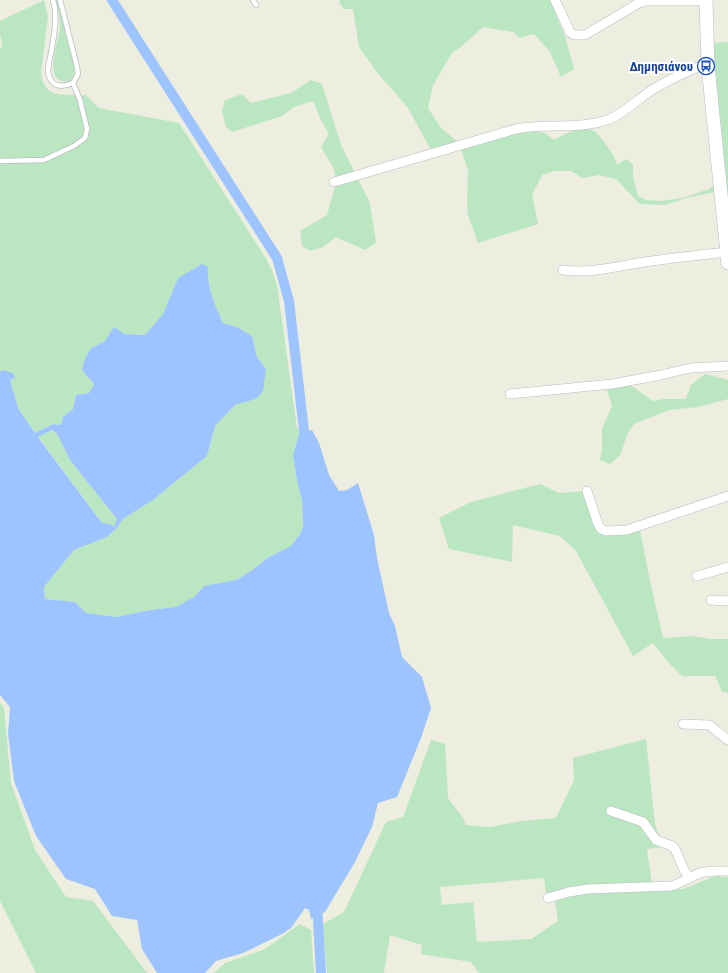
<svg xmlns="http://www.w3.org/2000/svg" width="728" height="973" font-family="'Roboto Condensed',sans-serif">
  <rect width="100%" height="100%" fill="#edede0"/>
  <g fill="#bae7c2">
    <path d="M44,0l4,17 -7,56c3,19 12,22 29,22 6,0 10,1 16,0l13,13 80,15 86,134 7,13 5,15 20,143 3,4 -4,15 -2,14 4,25 4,14 1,26 -3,8 -9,12 -22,11 -18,14 -15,9 -35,9 -7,8 -6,4 -12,6 -26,3 -34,7 -31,-4 -10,-11 -30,-3 -1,-12 30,-37 33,-13 9,-8 7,-10 30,-19 54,-44 8,-30 20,-21 21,-6 10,-30 -9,-12 -5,-21 -15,-9 -14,-4c-8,-18 -16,-35 -15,-56l-30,11 -15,36 -18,21 -20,-1 -11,-7 -10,15 -13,6 -8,22 11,14 -5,9 -13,2 -3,14 -10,8 -1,8 -9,-1 -18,9 -17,-25 -8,-28 -8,-10 -2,2v-322c4,-7 1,-9 0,-16 0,-4 0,-9 0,-13z"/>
    <path d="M56,0h2l17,67 -1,9 -3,5c-30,6 -13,-38 -11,-53 0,-10 -2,-19 -4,-28z"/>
    <path d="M340,0h210l15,36 9,33 -13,8 -11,-25 -16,-18 -14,4 -7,-6 -30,-5 -22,20 -9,6 -19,32 -5,23 13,20 17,14 39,-4 35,-7 13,2 9,7c24,-12 36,-21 53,6 4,6 9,12 10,19l9,-6 7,5v12l5,20 8,4 15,1 22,-3 26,-9 14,-13 -12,-133 17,-1v176l-3,-28 -35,7 -25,8 -25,-1 -24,-25 -17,-4 -17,3 -11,-7h-17l-12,4 -10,20 6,29 -60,19 -10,-28 -1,-13 1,-32 -7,-21 -29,3 -24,-44 -32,-37 -17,-24 -6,-38h-9l-5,-6z"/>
    <path d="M311,80l11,4 19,61 29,58 6,40 -11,7 -29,-13 -13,10 -13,4 -8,-5 -2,-15 27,-16 9,-32 -2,-14 -13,-22 8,-13 -8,-14 -8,-19 -19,6 -12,9 -50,16 -6,-5 -4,-16 3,-11 17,-6 9,9 40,-10z"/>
    <path d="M705,374l23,6v19l-30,8 -29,3 -35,14 -6,9 -8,22 -10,9 -10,-4 2,-11v-20l10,-23 -5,-16 23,-5 23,16 10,-2h23l5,-14z"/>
    <path d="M52,430l5,4 13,26 47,59 -3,8 -4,-3 -8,-1 -64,-87z"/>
    <path d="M540,484l19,9 24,-2 15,39h42l10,51 13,57 29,-2 19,3h17v54l-6,-1 -7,-16h-33l-14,-14 -15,-19 -20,13 -57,-105 -16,-15 -47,-11 -1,37 -63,-13 -10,-31 32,-16z"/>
    <path d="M0,703l4,5 7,75 24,67 31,47 27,4 54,72h-111l-36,-72z"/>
    <path d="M646,739l9,85 8,23 -16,2 5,35 -64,2 -42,8 -2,-16 -104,9 2,18 31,-3 4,40 54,-3 27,-18 -3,-19 8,-5 15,-4 105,-4 32,-13 13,1v96h-249l-8,-11 -50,-8 1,-9 -32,-10 -6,38h-57l-4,-49 21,-12 42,-90 17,-5 28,-77 14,4 3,54 15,20 3,7 24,2 32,-6 34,-3 18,-38 -1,-22z"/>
    <path d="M300,924l11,6 3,43h-100l11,-10 40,-14z"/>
  </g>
  <path fill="#9ec4ff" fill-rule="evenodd" d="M202,264l6,3c-1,21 7,38 15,56l14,4 15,9 5,21 9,12 -3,22 -7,8 -21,6 -20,21 -8,30 -54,44 -30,19 -7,10 -9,8 -33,13 -30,37 1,12 30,3 11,11 30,4 34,-7 26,-3 18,-10 10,-11 32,-6 15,-9 18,-14 22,-11 9,-12 3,-8 -1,-26 -4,-14 -5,-31 7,-23 12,-2 7,13 10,32 10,16 8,-1 11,-7 16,52 3,23 12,55 6,13 7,31 20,20 9,31 -10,30 -24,59 -19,6 -6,24 -17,35 -30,50 -14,7 -2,-9 -4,-2 -14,20 -9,6 -39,19 -27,8 -11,12h-48l-15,-24 -5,-29 -25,-4 -17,-27 -29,-10 -30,-43 -22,-55 -6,-47 2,-27 -10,-12v-323l2,-2 11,3 2,5 -5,2 8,28 17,25 18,-9 8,1 2,-8 10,-8 3,-14 13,-2 5,-9 -12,-14 2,-9 7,-13 13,-6 10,-15 11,7 20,1 18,-21 15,-36zM52,430l5,4 13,26 47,59 -3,8 -4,-3 -8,-1 -64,-86z"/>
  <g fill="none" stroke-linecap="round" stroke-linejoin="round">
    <g stroke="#9ec4ff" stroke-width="10">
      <path d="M112,0l165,258 12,43 15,130v14"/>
      <path d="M317,903l4,70"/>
    </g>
    <g stroke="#bbbcc3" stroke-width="6">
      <g id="service">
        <path d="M53,0c5,16 1,36 -2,53 -1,5 -3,12 -3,18 2,16 13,17 25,12l5,-9 -1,-7 -17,-67"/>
        <path d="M253,0l3,5"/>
        <path d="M0,161l44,-1 30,-14 11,-8 2,-9 -7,-29 -7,-17"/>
      </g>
    </g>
    <g stroke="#bbbcc3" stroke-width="10">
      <g id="minor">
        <path d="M555,0l15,32 4,3h11l54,-32 7,-2h60"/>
        <path d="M334,182l182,-53c30,-6 61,1 91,-9 15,-5 31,-21 45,-30 17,-11 37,-19 55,-27"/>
        <path d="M563,270c27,4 55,-4 82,-8 27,-4 54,-7 82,-10"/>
        <path d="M510,394l102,-10 49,-9 29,-7 38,-2"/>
        <path d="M587,491l11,33 3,5 5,2 21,-1 101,-34"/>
        <path d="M697,576l31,-9"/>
        <path d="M711,600l13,1 4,-1"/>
        <path d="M683,724l26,1 19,15"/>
        <path d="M611,811l32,11 13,18 16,6 3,3 9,21 6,8"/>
        <path d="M548,898l21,-6 19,-3 83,-3c10,-3 19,-9 29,-13 9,-3 19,-2 28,-2"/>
      </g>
    </g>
    <g stroke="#bbbdc5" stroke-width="14">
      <path id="secondary" d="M706,0l2,66 20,197"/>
    </g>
    <use href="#service" stroke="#fff" stroke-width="4.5"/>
    <use href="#minor" stroke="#fff" stroke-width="9"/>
    <use href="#secondary" stroke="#fff" stroke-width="13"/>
  </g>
  <defs>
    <g id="bus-ring" transform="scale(0.9)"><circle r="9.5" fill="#fff" stroke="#1a4fb4" stroke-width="1.5"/><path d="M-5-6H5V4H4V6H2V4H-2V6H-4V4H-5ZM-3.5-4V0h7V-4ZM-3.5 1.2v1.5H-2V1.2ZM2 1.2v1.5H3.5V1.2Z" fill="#1a4fb4"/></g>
  </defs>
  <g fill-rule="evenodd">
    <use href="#bus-ring" x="706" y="66"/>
  </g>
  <g text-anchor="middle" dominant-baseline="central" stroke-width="4" stroke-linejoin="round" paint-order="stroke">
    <g font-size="13" font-weight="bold" fill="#164399" stroke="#fff" text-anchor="end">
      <text x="693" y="66">Δημησιάνου</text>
    </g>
  </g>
</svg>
